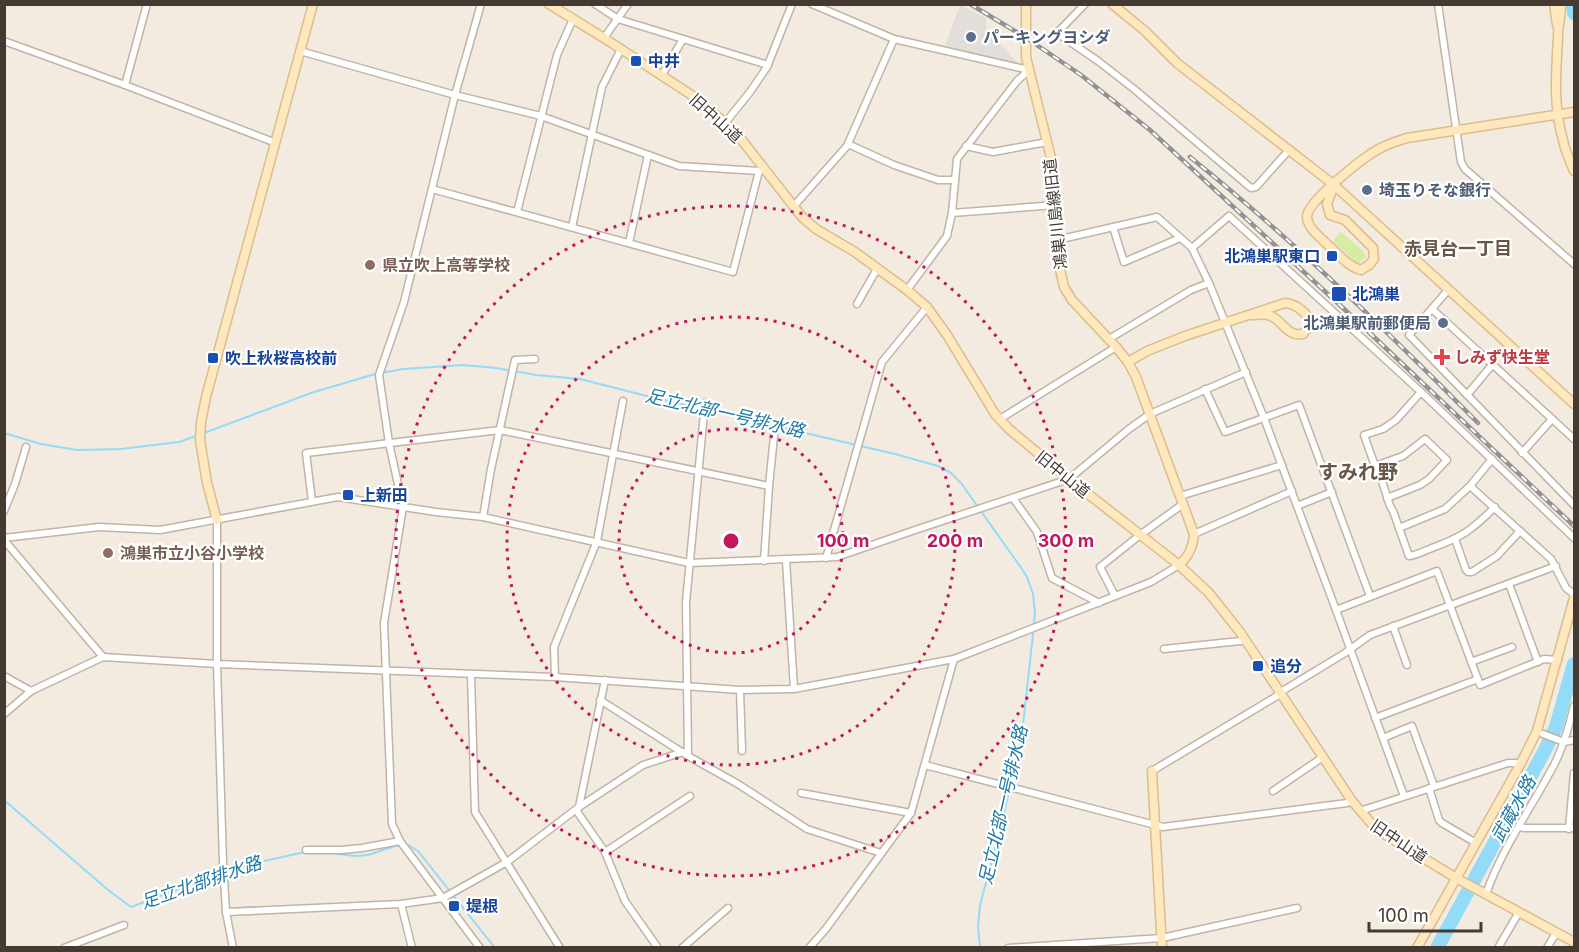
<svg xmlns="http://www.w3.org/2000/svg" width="1579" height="952" font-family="Inter,'Noto Sans JP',sans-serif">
  <rect width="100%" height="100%" fill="#f3ebe0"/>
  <path fill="#d5eda3" d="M1341,232l23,20 2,5 -7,6 -3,-1 -23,-21z"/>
  <path fill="#e2deda" d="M960,5l26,13v9l33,38 -74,-19z"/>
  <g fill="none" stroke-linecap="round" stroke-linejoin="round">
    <g stroke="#94dbf8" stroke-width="2">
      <path d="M4,433l37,11 36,6 44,-1 58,-7 20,-7"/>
      <path d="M204,433l107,-40 64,-19 28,-5 60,-4 33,3 40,7 44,4 67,17 248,58 43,12 13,7 10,10 61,86 5,8 6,17 2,19 -2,21 -11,100 -23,101 -19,70 -2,22 2,21"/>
      <path d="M4,800l104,90 23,17 106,-40 68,-15"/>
      <path d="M331,853l24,3 13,-1 27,-9 13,-1 10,6 77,97"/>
    </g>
    <g stroke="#94dbf8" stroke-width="14">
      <path d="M1573,4l1,9"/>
      <path d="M1437,948l108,-198 11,-23 18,-63"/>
    </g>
    <g stroke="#c1b4a5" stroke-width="9">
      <g id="street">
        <path d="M595,4l23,15 150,46"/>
        <path d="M812,4l82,35 135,31"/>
        <path d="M1085,4l-28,29 41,28 36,28 117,99 5,-1 33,-37"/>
        <path d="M1438,4l23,158 4,7 109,95"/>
        <path d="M604,38l24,-34"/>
        <path d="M4,41l121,44 151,58"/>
        <path d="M300,51l155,44 86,21 138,50 80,5 4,-3"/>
        <path d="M662,75l21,-36"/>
        <path d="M125,85l22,-81"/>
        <path d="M725,123l25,-31 17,-25 25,-63"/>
        <path d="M848,144l46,21 44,15h17"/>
        <path d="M966,146l27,6 54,-10"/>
        <path d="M432,189l301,83 26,-101"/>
        <path d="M793,207l54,-61 47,-107"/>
        <path d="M517,212l40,-157 16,-36"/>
        <path d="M952,213l104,-8"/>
        <path d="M572,227l30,-140 19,-38"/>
        <path d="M1113,227l11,35 56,-24"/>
        <path d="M1057,240l100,-23 35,31 17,35 55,135 72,192 68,186"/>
        <path d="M629,243l19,-88"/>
        <path d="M1192,248l37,-32 192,176 153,146"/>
        <path d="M1449,289l-40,46 165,170"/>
        <path d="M907,290l40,-54 5,-23 5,-54 60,-78 12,-11"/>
        <path d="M857,304l20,-35"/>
        <path d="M1432,309l142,130"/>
        <path d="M1109,339l82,-49 18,-7"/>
        <path d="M1205,389l20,43 74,-27 71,191"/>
        <path d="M1421,392l-25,28 -13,9 -19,6 11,31 6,12 9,28 3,5 16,45c8,-1 15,-5 23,-8 30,-11 40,-18 63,-41"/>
        <path d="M1467,395l25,-30"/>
        <path d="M1000,419l116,-72"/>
        <path d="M1522,453l30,-34"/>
        <path d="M1375,466l28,-10 22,-17 22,21 -18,19 -9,6 -33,13"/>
        <path d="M1470,486l81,73 15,29 8,6"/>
        <path d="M1180,496l102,-31"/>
        <path d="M1013,498l24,34 15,46 47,25"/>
        <path d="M312,501l-6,-48 194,-23 269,56"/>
        <path d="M1297,506l35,-14"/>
        <path d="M4,511l11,-27 11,-37"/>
        <path d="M483,517l8,-48 24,-109 20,-1"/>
        <path d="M217,520v144l6,199 3,49 7,36"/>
        <path d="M1399,528l46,-19 25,-23 22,-27"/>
        <path d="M1194,534l98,-43"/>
        <path d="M4,538l95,-11 61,3 178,-33 98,15 47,5 206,46 148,-6 81,-28 151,-50 60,-50 21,-15 96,-42"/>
        <path d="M1455,539l11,31 2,2h4l25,-16 23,-25"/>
        <path d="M4,540l99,117"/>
        <path d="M826,558l56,-196 45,-55"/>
        <path d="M786,560l8,129"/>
        <path d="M764,561l5,-75 5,-50"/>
        <path d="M1509,584l29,78"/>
        <path d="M1115,596l-15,-29 40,-32 43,-31"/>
        <path d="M1336,610l101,-39 43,114 64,-26 14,1"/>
        <path d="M1393,626l14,39"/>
        <path d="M1164,649l76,-8 5,-1"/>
        <path d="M1471,662l41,-15"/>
        <path d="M471,675l4,137 85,136"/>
        <path d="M4,676l27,15"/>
        <path d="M555,677l-1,-30 43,-106 26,-140"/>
        <path d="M740,690l2,61"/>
        <path d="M600,700l88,56 50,28 69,45 74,24"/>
        <path d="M4,714l27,-23 72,-34 114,7 338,13 185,13 54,-1 160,-30 197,-77 28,-17"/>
        <path d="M1375,718l103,-39"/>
        <path d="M1543,734l21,8 10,-2"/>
        <path d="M1383,738l29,-12 22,60"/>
        <path d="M688,756l-2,-154 19,-199"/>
        <path d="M925,765l238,62 184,-24 5,-2"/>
        <path d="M1152,771l125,-75 7,-6 61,-37 25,-18 186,-69"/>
        <path d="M1429,788l10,32 3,3 34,20"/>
        <path d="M1273,791l50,-34"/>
        <path d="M801,793l110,20"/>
        <path d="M579,807l64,-42 40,-13"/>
        <path d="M576,810l29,42 20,49 33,47"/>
        <path d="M1360,811l148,-48h13"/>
        <path d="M1520,827l4,1h50"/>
        <path d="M1569,829l5,-56"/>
        <path d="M306,850h35l21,-2 38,-7"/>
        <path d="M605,852l85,-56"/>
        <path d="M1486,894c16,-46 46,-87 69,-131 9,-18 14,-37 19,-57"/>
        <path d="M401,904l11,44"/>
        <path d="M226,912l175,-8 42,-6 64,-36 72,-55 26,-127"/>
        <path d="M64,948l60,-23"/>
        <path d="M480,948l-80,-107 -8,-17 -8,-201 19,-116 -14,-64 -10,-68 25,-73 51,-207 26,-91"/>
        <path d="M682,948l46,-40"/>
        <path d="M809,948l16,-18 86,-117 43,-154"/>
        <path d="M1008,948l154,-10 135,-30"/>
        <path d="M1498,948l21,-36"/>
        <path d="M1547,948l9,-15"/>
      </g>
    </g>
    <g stroke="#dbbd8c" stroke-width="11">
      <g id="secondary">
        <path d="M549,4l55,34 89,58 31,26 17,17 61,78 14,12 39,23 52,38 20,17 20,28 48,79 14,15 60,50 110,86 30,28 31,39 112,169 24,28 80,49 118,64"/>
        <path d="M1026,4v53l25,101 3,21 3,77 7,31 8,13 44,47 12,15 8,15 58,157c-1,13 -5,22 -15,31"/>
        <path d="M1112,4l33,27 32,32 157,122 240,219"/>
        <path d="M1554,4l3,21"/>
        <path d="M1561,4c0,12 -3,22 -3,33 -2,35 -5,69 5,103 2,11 7,21 11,31"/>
        <path d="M1334,185l-7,19 3,11 15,5 28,28 1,11 -5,6 -8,5c-13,-3 -23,-17 -33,-25 -8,-8 -21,-17 -21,-29 1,-15 56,-58 70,-66 10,-6 20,-9 30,-12l167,-26"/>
        <path d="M1128,362l19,-11 38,-15 100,-33c11,1 24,10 25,22l-7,9c-16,3 -20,-13 -32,-18 -7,-3 -13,-1 -20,-1"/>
        <path d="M217,520l-10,-37 -7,-43 1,-18 5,-25 107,-393"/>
        <path d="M1152,771l10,177"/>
        <path d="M1417,948l104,-185 16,-32 37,-133"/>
      </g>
    </g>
    <use href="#street" stroke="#fff" stroke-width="6"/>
    <use href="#secondary" stroke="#ffe7be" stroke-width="8"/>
    <g stroke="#929292" stroke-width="4.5">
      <g id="rail">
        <path d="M970,4l55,33 56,38 69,55 206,190 218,206"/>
        <path d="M1190,157c102,82 196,173 288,266"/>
      </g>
    </g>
    <use href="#rail" stroke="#fff" stroke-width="2" stroke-dasharray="7" stroke-linecap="butt"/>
  </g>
  <g fill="none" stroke="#c2185b" stroke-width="3" stroke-dasharray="3 6">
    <circle cx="731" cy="541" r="112"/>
    <circle cx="731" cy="541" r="224"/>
    <circle cx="731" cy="541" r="335"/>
  </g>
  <g fill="#5c6f8a" stroke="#fff" stroke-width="2">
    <circle cx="971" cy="37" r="6"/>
    <circle cx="1367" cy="190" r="6"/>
    <circle cx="1443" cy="323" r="6"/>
  </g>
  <g fill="#1a4fb4" stroke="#fff" stroke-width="2">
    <rect x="630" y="55" width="12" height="12" rx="3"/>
    <rect x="1326" y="250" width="12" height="12" rx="3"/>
    <rect x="1331" y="286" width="16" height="16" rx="3"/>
    <rect x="207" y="352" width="12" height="12" rx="3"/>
    <rect x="342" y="489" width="12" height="12" rx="3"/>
    <rect x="1252" y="660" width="12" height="12" rx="3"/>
    <rect x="448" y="900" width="12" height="12" rx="3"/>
  </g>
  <g fill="#8d6e63" stroke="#fff" stroke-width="2">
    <circle cx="370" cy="265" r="6"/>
    <circle cx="108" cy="553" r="6"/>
  </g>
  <path fill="#e0444e" stroke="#fff" stroke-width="2" d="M1439 348h6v6h6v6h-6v6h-6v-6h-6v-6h6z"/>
  <g text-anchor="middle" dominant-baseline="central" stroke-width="4.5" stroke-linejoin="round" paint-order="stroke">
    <g font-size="16" font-weight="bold" fill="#4e5e75" stroke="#fff" text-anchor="start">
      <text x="983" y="37">パーキングヨシダ</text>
      <text x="1379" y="190">埼玉りそな銀行</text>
      <text x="1431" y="323" text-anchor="end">北鴻巣駅前郵便局</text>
    </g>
    <g font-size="16" font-weight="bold" fill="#164399" stroke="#fff" text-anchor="start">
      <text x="648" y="61">中井</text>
      <text x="1320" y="256" text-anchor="end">北鴻巣駅東口</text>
      <text x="1352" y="294">北鴻巣</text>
      <text x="225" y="358">吹上秋桜高校前</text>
      <text x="360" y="495">上新田</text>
      <text x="1270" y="666">追分</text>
      <text x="466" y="906">堤根</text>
    </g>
    <g font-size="16" fill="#443a31" stroke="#fff">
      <text transform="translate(716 118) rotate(42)">旧中山道</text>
      <text transform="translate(1055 214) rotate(-96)">鴻巣川島線旧道</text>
      <text transform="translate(1063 474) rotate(39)">旧中山道</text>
      <text transform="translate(1399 841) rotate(34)">旧中山道</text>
    </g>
    <g font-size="16" font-weight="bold" fill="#785e54" stroke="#fff" text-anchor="start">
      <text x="382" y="265">県立吹上高等学校</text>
      <text x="120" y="553">鴻巣市立小谷小学校</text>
    </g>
    <g font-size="16" font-weight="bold" fill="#be3a42" stroke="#fff" text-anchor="start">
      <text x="1454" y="357">しみず快生堂</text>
    </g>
    <g font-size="18" font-weight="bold" fill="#685747" stroke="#fff">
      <text x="1458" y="248">赤見台一丁目</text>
    </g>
    <g font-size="18" font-style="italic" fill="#1d7aa2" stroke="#fff">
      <text transform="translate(725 413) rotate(13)">足立北部一号排水路</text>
      <text transform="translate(1003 805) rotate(-77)">足立北部一号排水路</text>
      <text transform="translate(1513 809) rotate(-61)">武蔵水路</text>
      <text transform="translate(201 882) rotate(-19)">足立北部排水路</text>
    </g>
    <g font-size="20" font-weight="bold" fill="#685747" stroke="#fff">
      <text x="1358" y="472">すみれ野</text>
    </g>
  </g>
  <circle cx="731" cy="541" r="9" fill="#c2185b" stroke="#fff" stroke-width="3"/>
  <g font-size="18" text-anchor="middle" font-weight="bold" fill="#c2185b" stroke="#fff" stroke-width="4.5" stroke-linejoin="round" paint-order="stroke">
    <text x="843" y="547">100 m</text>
    <text x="955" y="547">200 m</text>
    <text x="1066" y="547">300 m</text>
  </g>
  <rect width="1579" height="952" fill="none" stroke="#443a31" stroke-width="12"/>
  <path d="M1369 922v9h112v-9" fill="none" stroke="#443a31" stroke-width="3"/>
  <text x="1378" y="922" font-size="18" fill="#443a31" stroke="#ffffff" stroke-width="4.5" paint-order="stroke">100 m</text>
</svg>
